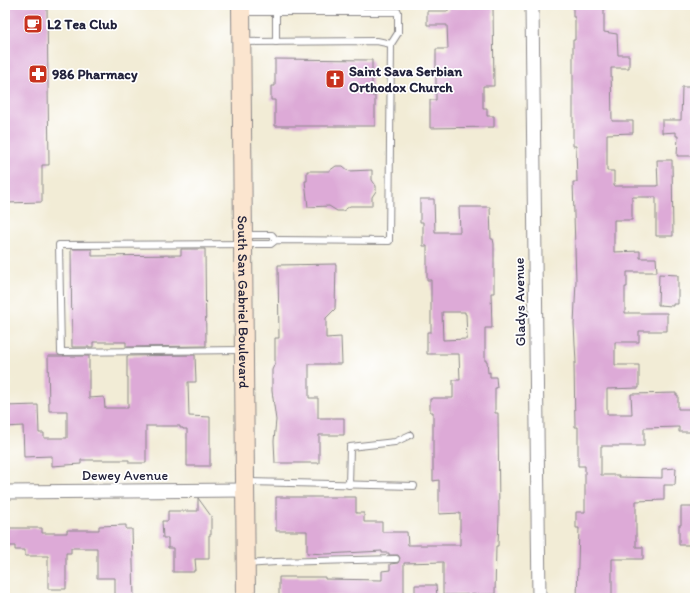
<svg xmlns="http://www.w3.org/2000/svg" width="700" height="603" font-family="Itim,sans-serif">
  <rect width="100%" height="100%" fill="#fff"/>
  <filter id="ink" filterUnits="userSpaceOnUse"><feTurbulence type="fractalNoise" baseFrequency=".025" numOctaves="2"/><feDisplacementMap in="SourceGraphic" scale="8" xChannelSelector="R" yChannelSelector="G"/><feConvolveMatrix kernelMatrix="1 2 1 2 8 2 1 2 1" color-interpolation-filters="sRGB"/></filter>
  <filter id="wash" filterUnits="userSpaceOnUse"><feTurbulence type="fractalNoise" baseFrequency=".012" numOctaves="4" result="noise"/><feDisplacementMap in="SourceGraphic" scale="16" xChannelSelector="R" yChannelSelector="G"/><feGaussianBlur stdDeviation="0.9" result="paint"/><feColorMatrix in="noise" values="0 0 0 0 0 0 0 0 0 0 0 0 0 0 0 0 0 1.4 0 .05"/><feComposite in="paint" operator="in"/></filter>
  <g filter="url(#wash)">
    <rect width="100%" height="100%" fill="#f2ecd6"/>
    <g id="blocks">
      <g fill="#ddaad7" fill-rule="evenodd">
        <path d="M5,5h42l2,160h-7v37l-37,1z"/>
        <path d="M471,5h19v2h3l1,79h-11v22h4v8h7v11l-64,1v-28h6v-51h12l-1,-24h-20v-14h21v-3h23z"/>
        <path d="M573,5h26v2h5v25l13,2 1,21h11v13h-18l1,53h21v12l-26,1v37h7v15h44l-1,-26h15l1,76h-17v-39h-24v23h-18v32l26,-1v7h16l1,14h-30v15h-2v26h42v18h-28v11h-24v23h24v23l-32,1v25h25l-1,-20 45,-1v2h2v14h17v23h-16v-5l-35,1v18h-43v29h18v2l43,1v-9l14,-1 -1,17h-11v15l-28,1v46h7v12h-31v39h-35l2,-70h-3v-16h9v-46h-7v-39h-3l-1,-64h2l-2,-39 2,-43 -3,-99h4l-1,-36h-3v-106h2v-23h-2z"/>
        <path d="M275,59l97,1v36h3v30h-100v-26h-4v-14h4z"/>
        <path d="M682,87h11v33h2v36h-18l1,-20h-2v-4l-14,1v-13h19z"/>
        <path d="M336,166h7l6,5 23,-1v10l4,6v5l-4,6v9h-22l-7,5h-6l-8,-5 -21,1 -3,-26h2v-10h22z"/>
        <path d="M420,199h14l1,33h25l-1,-25h31l1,32h2l1,5v49h-3l1,35h-7v33h2l1,12 2,-1v5h6l1,11h-2v25h3l1,103 -1,30h-2l-1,48 -52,1v-33l-39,1v33h-77v2h-48v-21h46v2l57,1v-9l8,-1v-6l8,-1 2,-5 -2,-3h-9v-2h-7v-2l-56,3 -19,-1v-22h-31v-34h80v16h8v9h18v10h25l1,13h52v-32l-21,1v-34l-6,1v-69h-3v-13h2v-1h21v-18h7l-1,-26h-32v-22h4v-52h-4v-34h-4v-24h-3zM442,312h23v2h1l1,25 -24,1z"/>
        <path d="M71,249h21v7l89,-1v-6h24l1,97 -80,1v-5h-33v5h-21z"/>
        <path d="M336,264l-1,45 -9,9v20l15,-1 1,27h-33v34h9v20h26v17h-25v28h-44l-1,-22 2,-21 -4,-29v-21l3,-7v-25h4l-1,-73z"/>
        <path d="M659,274l19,1v29h-5v2l-15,-1z"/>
        <path d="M195,355l1,27h-8l1,34 21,1v49h-23v-37h-4v-1h-3v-2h-34v37h-17v-3h-48v4l-29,2v-10l-28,1 -1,-31 -18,1v-21l33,-1 1,28h5v5h23v-27h-18l-1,-55h41v42l15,-1 1,11h23v-31h-1v-21z"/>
        <path d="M198,498l13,18v19h-2v24h-14l1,11h-2v2h-21v-24h-5v-10h-5l-1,-17h6v-10h30z"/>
        <path d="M681,507h14v26h-5v12h-11v-20h2z"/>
        <path d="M126,525v4h6l2,69h-19v-20h-18v-30h-26v5h-5v36h-18v-33h-23v-6h-10v-4h-10v-18h37v5h25v-3h32v-4z"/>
        <path d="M415,585h21l1,12h-22z"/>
      </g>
    </g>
  </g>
  <g filter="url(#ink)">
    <use href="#blocks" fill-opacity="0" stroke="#8a8788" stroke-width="1"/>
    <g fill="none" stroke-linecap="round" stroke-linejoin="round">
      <g stroke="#8a8788" stroke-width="8">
        <g id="service">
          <path d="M276,12v30"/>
          <path d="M243,42l134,-1 14,3"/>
          <path d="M244,235h28l4,5"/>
          <path d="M242,350l-181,2 -2,-107 212,-1 5,-4 113,1 2,-197 7,-11v-21h-155"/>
          <path d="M246,482l168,4"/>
          <path d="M349,485l1,-38 45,-5 15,-7"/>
          <path d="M247,564l29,-2 120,-3"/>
        </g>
      </g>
      <g stroke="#8a8788" stroke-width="15">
        <g id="minor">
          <path d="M532,5l7,593"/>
          <path d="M5,492l240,-2"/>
        </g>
      </g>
      <g stroke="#8a8788" stroke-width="20">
        <g id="secondary">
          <path id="s1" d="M241,5l5,593"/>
        </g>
      </g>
      <use href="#service" stroke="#fff" stroke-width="6"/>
      <use href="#minor" stroke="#fff" stroke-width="13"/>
      <use href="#secondary" stroke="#fbe5cf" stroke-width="18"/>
    </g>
  </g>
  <defs>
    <g id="cafe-square" transform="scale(1)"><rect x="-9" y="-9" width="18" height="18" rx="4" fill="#c8321e" stroke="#fff"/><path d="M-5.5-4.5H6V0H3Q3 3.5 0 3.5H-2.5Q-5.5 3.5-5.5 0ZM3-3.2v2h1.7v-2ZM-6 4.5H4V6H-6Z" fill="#fff"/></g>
    <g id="pharmacy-square" transform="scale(1)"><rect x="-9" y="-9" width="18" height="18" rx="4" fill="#c8321e" stroke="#fff"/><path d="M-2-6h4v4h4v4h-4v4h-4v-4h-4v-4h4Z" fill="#fff"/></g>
    <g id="church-square" transform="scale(1)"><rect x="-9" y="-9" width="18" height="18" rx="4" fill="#c8321e" stroke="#fff"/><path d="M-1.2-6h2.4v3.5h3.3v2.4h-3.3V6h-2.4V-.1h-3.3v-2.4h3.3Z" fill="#fff"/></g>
  </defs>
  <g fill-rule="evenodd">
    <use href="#cafe-square" x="33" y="24"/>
    <use href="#pharmacy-square" x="38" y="74"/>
    <use href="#church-square" x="335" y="79"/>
  </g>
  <g text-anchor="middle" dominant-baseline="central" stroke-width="3.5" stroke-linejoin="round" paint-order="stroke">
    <g font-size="14" font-weight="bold" fill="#22223b" stroke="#fff" text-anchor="start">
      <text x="47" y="24">L2 Tea Club</text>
      <text x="349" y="71">Saint Sava Serbian<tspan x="349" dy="16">Orthodox Church</tspan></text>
      <text x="52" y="74">986 Pharmacy</text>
    </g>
    <g font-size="14" fill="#22223b" stroke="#fff">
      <text stroke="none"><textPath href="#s1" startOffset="297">South San Gabriel Boulevard</textPath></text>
      <text transform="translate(520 302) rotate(-91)">Gladys Avenue</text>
      <text x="125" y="475">Dewey Avenue</text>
    </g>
  </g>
  <rect width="700" height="603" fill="none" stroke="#fff" stroke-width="20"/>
</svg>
